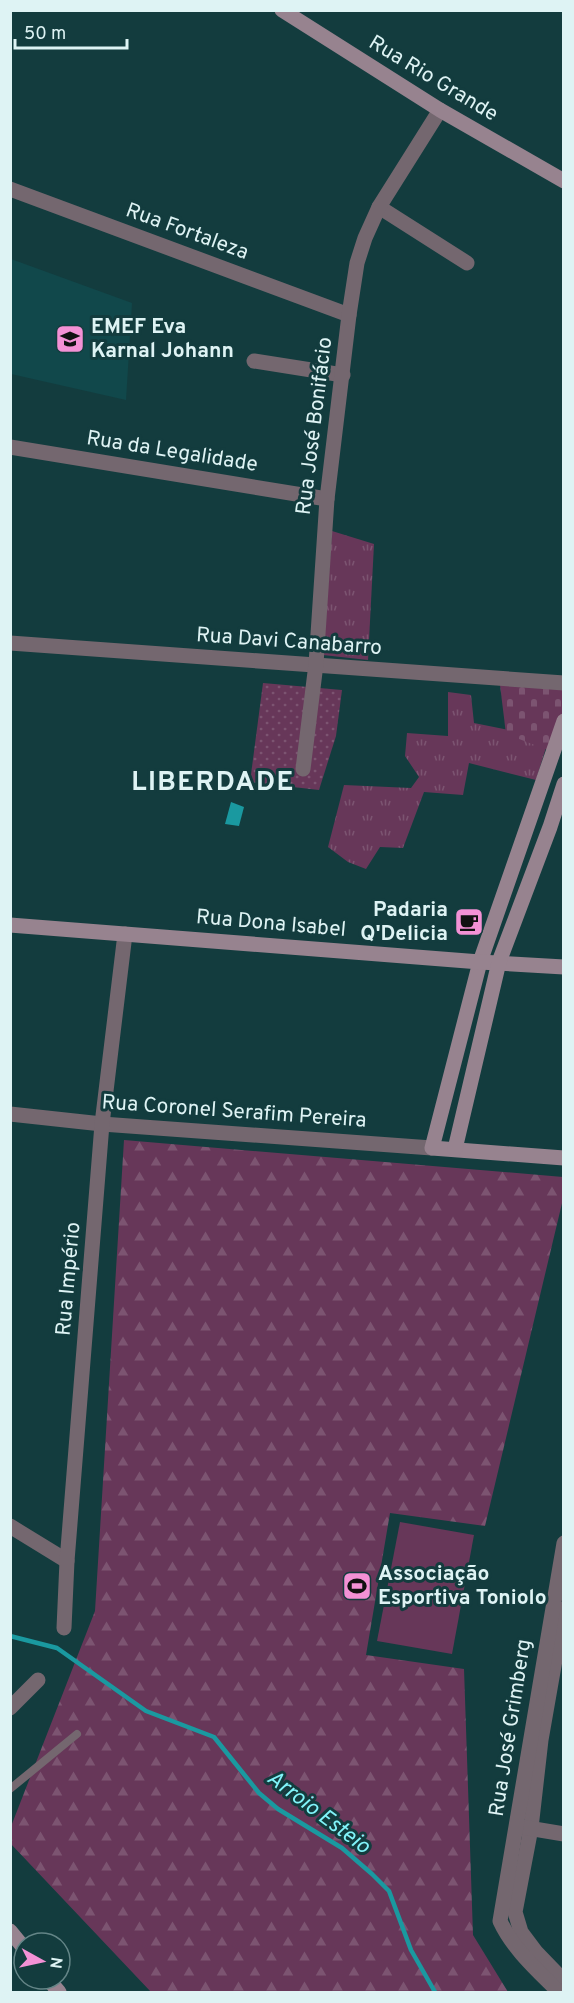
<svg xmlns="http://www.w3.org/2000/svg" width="574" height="2003" font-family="Overpass,sans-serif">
  <defs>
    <pattern id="grass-tufts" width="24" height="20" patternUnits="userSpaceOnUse" patternTransform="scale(1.5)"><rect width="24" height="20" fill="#673759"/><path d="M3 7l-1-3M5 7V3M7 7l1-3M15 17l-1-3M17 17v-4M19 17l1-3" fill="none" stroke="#7c5471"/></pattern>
    <pattern id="forest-firs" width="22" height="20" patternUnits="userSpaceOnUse" patternTransform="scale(1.5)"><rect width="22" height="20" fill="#673759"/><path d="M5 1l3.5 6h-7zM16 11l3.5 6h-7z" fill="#7c5471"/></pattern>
    <pattern id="cemetery-stones" width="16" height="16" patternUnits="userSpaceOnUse" patternTransform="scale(1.5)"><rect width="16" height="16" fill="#673759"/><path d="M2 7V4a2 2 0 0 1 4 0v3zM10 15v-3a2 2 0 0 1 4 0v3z" fill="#7c5471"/></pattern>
    <pattern id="park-dots" width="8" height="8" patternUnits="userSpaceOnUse" patternTransform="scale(1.5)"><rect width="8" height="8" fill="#673759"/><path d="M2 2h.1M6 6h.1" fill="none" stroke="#7c5471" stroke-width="1.8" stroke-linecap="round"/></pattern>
  </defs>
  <rect width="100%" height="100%" fill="#133c3e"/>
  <path fill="#11484b" d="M11,259l121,44 -6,97 -115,-26z"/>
  <g fill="url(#grass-tufts)">
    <path d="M332,531l42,13 -6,116 -45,-5z"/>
    <path d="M448,692l23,3 3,28 75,15 -13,42 -67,-17 -6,32 -39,-3 -21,56 -23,-1 -14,22 -18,-7 -20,-15 16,-62 67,3 8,-11 -14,-21 2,-23 41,3z"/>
  </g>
  <path fill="url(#forest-firs)" d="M124,1140l439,37v22l-78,327 -95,-13 -24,142 98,14 9,266 35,57h-357l-140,-148 -1,-15 85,-218z"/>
  <path fill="url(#cemetery-stones)" d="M500,685l63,4v32l-10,31 -47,-18z"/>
  <path fill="url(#park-dots)" d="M263,683l79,7 -6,46 -17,54 -69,-8z"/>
  <path fill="#673759" d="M400,1522l74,13 -22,119 -75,-13z"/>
  <path fill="#1a99a0" d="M231,802l13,5 -5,19 -14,-2z"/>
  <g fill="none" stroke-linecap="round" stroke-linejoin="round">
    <path stroke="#1a99a0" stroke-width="4.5" d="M10,1636l47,12 89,63 68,26 45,56 19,16 64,39 30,26 17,17 22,59 24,42"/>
    <path stroke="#74676f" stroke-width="8" d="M10,1789l67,-55"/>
    <g stroke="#74676f" stroke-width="15">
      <path d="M10,189l339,126"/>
      <path d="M379,207l88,56"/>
      <path d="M254,361l89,14"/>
      <path d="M10,447l317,52"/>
      <path d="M10,643l554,40"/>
      <path d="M303,769l13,-105 11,-165 22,-184 8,-52 8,-25 14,-31 61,-97"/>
      <path d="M10,1114l92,10 330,24"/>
      <path d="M10,1526l57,35"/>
      <path d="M564,1609l-23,131 -10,88 -16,84 6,20 15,20 28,29"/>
      <path d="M64,1628l3,-67 35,-437 23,-190"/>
      <path d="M10,1708l28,-28"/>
      <path d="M522,1827l42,7"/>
      <path d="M559,1992c-22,-22 -46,-43 -59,-71l64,-378"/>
    </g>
    <g stroke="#97838f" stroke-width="15">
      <path d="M282,10l158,100 124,71"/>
      <path d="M564,721l-84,241 -48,186 132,10"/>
      <path d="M10,925l470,37 84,5"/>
      <path d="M455,1149l44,-187 51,-135 14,-43"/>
      <path d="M10,1931l14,17"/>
      <path d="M48,1979l11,13"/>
    </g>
  </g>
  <defs>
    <g id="school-square" transform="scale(1.5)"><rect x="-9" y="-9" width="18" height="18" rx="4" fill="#f391d5" stroke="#133c3e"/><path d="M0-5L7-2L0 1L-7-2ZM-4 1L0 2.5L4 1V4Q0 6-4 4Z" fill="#111"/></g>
    <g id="cafe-square" transform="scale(1.5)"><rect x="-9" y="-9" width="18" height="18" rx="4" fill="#f391d5" stroke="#133c3e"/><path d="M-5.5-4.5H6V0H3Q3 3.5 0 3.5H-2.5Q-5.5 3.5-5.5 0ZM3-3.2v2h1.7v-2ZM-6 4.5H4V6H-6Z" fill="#111"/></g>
    <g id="stadium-square" transform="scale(1.5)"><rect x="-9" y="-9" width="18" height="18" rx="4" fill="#f391d5" stroke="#133c3e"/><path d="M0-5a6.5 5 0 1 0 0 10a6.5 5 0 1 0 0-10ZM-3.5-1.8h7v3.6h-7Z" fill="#111"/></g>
  </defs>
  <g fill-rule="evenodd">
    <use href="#school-square" x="70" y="339"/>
    <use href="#cafe-square" x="469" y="922"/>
    <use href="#stadium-square" x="357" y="1586"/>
  </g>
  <g text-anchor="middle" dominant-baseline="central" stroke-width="6" stroke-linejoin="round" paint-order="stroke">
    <g font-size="21" fill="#def3f4" stroke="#133c3e">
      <text transform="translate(433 79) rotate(31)">Rua Rio Grande</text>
      <text transform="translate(187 232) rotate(20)">Rua Fortaleza</text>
      <text transform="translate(315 426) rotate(-83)">Rua José Bonifácio</text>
      <text transform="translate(172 452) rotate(9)">Rua da Legalidade</text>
      <text transform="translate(289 642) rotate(4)">Rua Davi Canabarro</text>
      <text transform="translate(271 924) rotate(5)">Rua Dona Isabel</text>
      <text transform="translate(234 1112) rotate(4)">Rua Coronel Serafim Pereira</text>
      <text transform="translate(69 1279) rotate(-85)">Rua Império</text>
      <text transform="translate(511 1728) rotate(-81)">Rua José Grimberg</text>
    </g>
    <g font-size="21" font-weight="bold" fill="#def3f4" stroke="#133c3e" text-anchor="start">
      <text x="91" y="327">EMEF Eva<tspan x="91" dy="24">Karnal Johann</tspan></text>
      <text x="448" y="910" text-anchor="end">Padaria<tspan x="448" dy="24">Q'Delicia</tspan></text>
      <text x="378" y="1574">Associação<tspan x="378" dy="24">Esportiva Toniolo</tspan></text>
    </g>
    <g font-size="22" font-style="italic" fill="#81f4fa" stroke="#133c3e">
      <text transform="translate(318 1813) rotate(37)">Arroio Esteio</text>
    </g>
    <g font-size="27" font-weight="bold" letter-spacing="1.5" fill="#def3f4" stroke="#133c3e">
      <text x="213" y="783">LIBERDADE</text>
    </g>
  </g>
  <rect width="574" height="2003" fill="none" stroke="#def3f4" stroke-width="24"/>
  <g transform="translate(42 1961) rotate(98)"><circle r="28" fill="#133c3e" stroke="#648587" stroke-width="1.5"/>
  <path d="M0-4.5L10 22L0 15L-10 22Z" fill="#f391d5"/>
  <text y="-9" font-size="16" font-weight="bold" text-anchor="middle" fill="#def3f4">N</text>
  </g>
  <path d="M15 39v9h112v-9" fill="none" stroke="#def3f4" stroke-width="3"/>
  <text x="24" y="39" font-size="18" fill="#def3f4" stroke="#133c3e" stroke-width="4.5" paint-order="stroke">50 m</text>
</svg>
